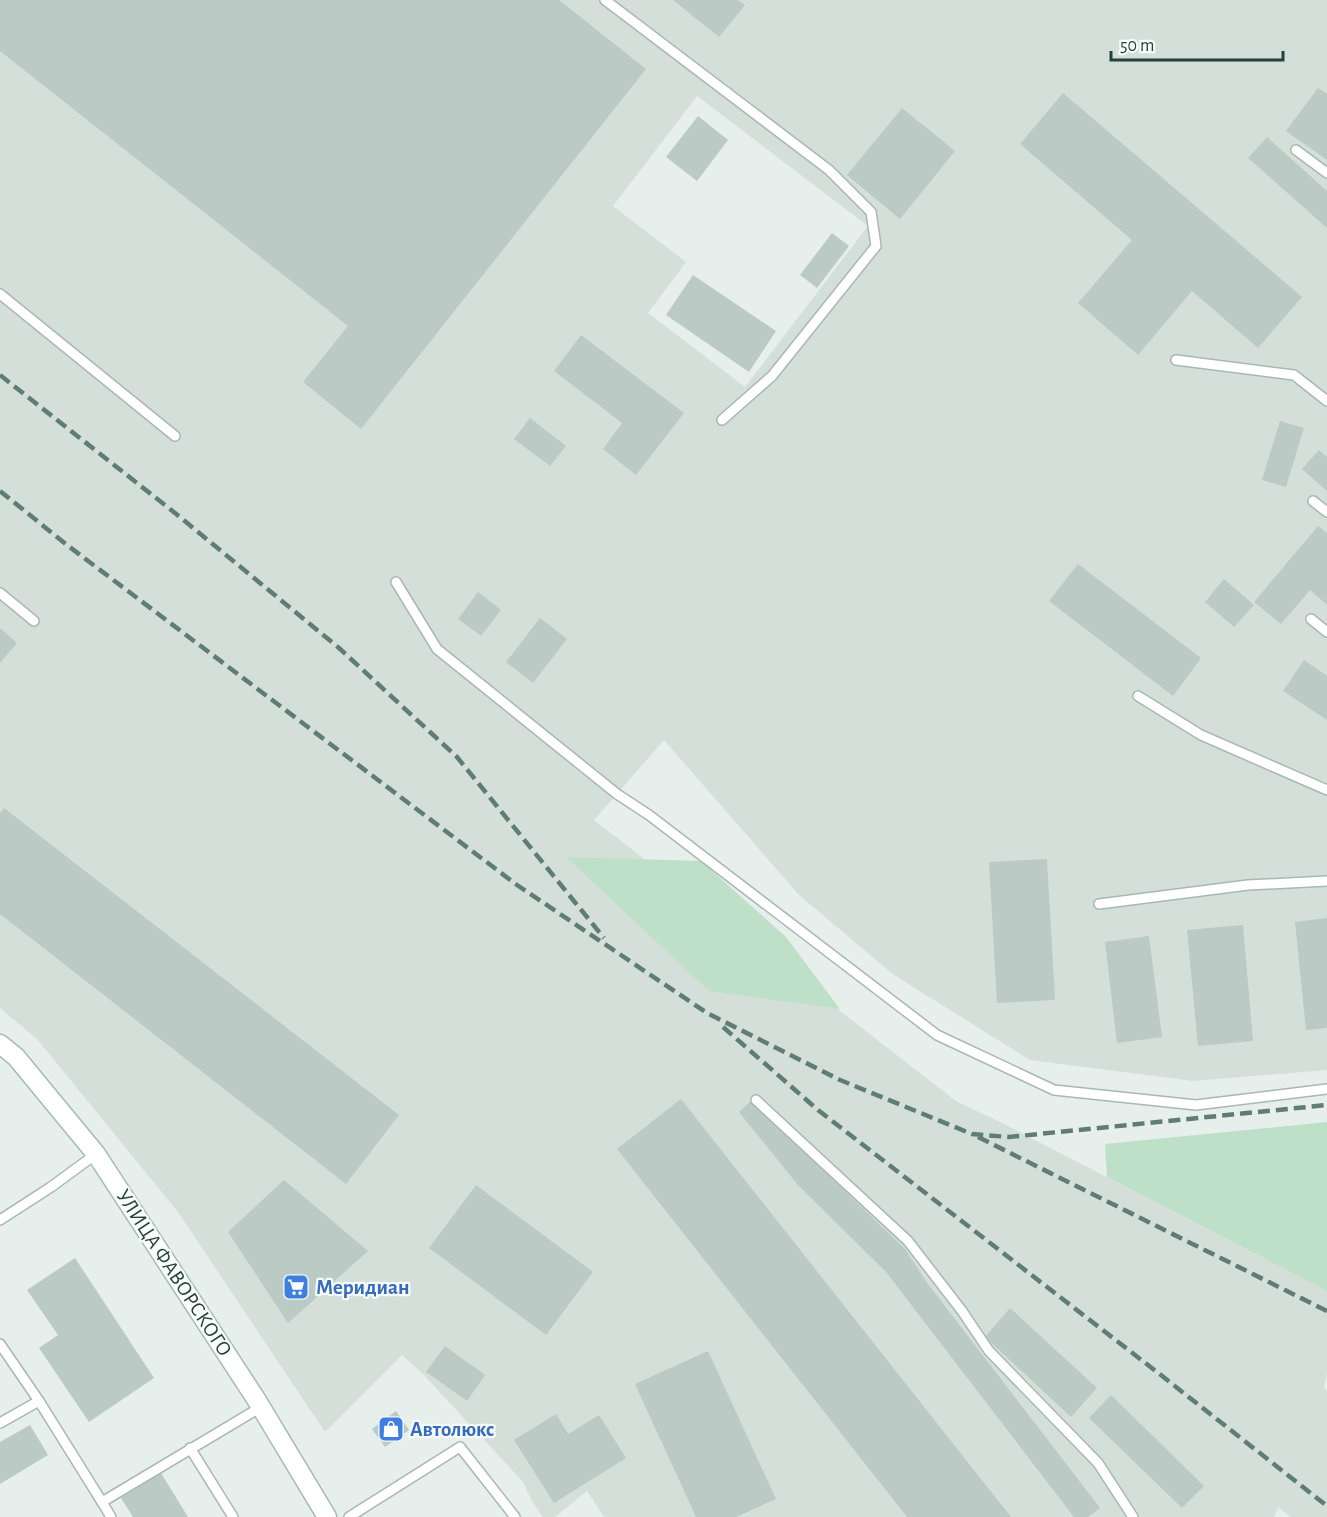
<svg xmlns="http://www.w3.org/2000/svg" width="1327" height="1517" font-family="'Alegreya Sans',sans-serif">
  <rect width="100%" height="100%" fill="#e6efeb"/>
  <path fill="#d4dfda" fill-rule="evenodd" d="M0,0h1327v1070l-134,11 -163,-21 -136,-85 -95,-80 -135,-155 -70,80 362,281 44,21 327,169v82l-3,14 3,5v125h-36l-13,-10 -4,10h-670l-17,-26 -32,26h-12l-11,-16 -9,-19 -101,-109 -20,-18 -77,77 -147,-220 -141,-173 -37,-31zM697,96l171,130 -123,161 -97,-74 38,-51 -73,-56z"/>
  <g fill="#bfe0c8">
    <path d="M566,857l135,4 85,76 54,72 -131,-18z"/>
    <path d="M1327,1122v169l-220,-114 -2,-33z"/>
  </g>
  <g fill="#bbcac4">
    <path d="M0,0h559l87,69 -285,360 -58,-47 45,-56 -348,-275z"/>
    <path d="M673,0h65l7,5 -26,32z"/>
    <path d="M1318,88l9,6v66l-41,-29z"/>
    <path d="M1063,93l239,204 -44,51 -66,-57 -54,64 -60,-52 54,-63 -112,-96z"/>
    <path d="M902,108l53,43 -55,68 -53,-44z"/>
    <path d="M698,116l30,24 -31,41 -31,-24z"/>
    <path d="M1267,137l60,54v37l-79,-70z"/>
    <path d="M832,233l17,13 -32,42 -17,-13z"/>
    <path d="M693,275l83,56 -27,41 -83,-57z"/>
    <path d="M581,335l103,78 -48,62 -33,-26 19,-26 -68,-52z"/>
    <path d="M530,418l36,28 -16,20 -36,-27z"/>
    <path d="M1280,421l24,7 -18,59 -24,-7z"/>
    <path d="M1319,450l8,7v34l-25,-22z"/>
    <path d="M1318,526l9,7v72l-17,-15 -29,34 -27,-22z"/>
    <path d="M1078,564l123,94 -28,38 -124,-95z"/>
    <path d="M1224,579l30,26 -20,22 -29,-25z"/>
    <path d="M478,592l23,18 -20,26 -23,-17z"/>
    <path d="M540,618l27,21 -34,44 -27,-21z"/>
    <path d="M0,628l17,15 -17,20z"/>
    <path d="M1304,660l23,16v44l-44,-29z"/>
    <path d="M4,808l395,307 -53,69 -346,-270v-101z"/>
    <path d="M1047,859l8,141 -58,3 -8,-141z"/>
    <path d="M1327,918v110l-21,2 -11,-108z"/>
    <path d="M1243,925l10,116 -55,5 -11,-116z"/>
    <path d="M1149,936l13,101 -45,6 -12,-101z"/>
    <path d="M681,1099l330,418h-104l-290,-368z"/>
    <path d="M751,1101l154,148 23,35 172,224 -12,9h-14l-188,-245 -89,-88 -58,-72z"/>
    <path d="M284,1180l84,71 -80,72 -60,-91z"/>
    <path d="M476,1185l117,87 -47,63 -117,-87z"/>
    <path d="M75,1258l79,120 -65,44 -50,-74 19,-13 -31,-45z"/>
    <path d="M1010,1308l87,80 -26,29 -86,-80z"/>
    <path d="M445,1346l40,29 -18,26 -41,-29z"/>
    <path d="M708,1351l68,148 -40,18h-40l-61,-133z"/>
    <path d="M1111,1395l93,91 -22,22 -93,-90z"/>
    <path d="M396,1411l13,19 -24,17 -13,-18z"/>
    <path d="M556,1414l12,20 31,-19 27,43 -72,45 -40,-63z"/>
    <path d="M30,1425l18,30 -48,29v-42z"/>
    <path d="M161,1473l27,44h-55l-12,-19z"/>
  </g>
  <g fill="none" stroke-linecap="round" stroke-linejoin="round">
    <g stroke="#a8b8b2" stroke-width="12">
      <g id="lane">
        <path d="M605,0l224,170 42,42 5,34 -104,130 -50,44"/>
        <path d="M1296,150l31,23"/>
        <path d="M0,294l175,142"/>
        <path d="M1176,360l118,15 33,26"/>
        <path d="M1313,501l14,11"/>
        <path d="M396,582l41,67 180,145 32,21 288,220 117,55 142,15 131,-16"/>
        <path d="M0,593l34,28"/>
        <path d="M1311,619l16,13"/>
        <path d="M1138,696l63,39 126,55"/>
        <path d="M1099,904l149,-19 79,-4"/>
        <path d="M756,1100l152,141 54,70 27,40 109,112 35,54"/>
        <path d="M0,1220l51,-33 45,-33"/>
        <path d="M0,1344l39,57 63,101"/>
        <path d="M0,1423l39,-22"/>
        <path d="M190,1448l43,69"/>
        <path d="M111,1517l-9,-15 159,-95"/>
        <path d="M349,1517l111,-70 55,70"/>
      </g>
    </g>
    <g stroke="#a4bbb3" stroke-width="21">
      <path id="secondary" d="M0,1044l16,13 80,97 160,245 71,118"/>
    </g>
    <use href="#lane" stroke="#fff" stroke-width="9"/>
    <use href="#secondary" stroke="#fff" stroke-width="18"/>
    <g stroke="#5f7d75" stroke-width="4.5" stroke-dasharray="12 6" stroke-linecap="butt">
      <path d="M0,375l175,138 164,135 118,109 147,181"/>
      <path d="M0,491l67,54 450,340 190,128 133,67 132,54 37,3 318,-32"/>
      <path d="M723,1027l95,83 339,262 170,134"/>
      <path d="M978,1137l349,174"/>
    </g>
  </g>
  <defs>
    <g id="supermarket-square" transform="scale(1.35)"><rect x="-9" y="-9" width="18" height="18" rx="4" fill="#3f7fe0" stroke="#f7fbf9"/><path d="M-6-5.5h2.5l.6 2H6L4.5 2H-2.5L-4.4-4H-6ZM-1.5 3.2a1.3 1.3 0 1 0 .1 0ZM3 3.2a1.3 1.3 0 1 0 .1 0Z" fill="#fff"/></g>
    <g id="shop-square" transform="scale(1.35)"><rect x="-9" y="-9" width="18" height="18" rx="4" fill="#3f7fe0" stroke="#f7fbf9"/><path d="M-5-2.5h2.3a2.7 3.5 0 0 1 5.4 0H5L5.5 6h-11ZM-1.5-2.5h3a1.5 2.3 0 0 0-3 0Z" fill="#fff"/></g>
  </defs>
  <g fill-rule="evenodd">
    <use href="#supermarket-square" x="296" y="1287"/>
    <use href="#shop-square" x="391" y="1429"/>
  </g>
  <g text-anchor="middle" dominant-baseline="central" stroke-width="4.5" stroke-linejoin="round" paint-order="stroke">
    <g font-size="21" fill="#24423a" stroke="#f7fbf9">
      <text transform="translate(174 1273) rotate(57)">УЛИЦА ФАВОРСКОГО</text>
    </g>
    <g font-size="21" font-weight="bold" fill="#366cbe" stroke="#f7fbf9" text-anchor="start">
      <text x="316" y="1287">Меридиан</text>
      <text x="410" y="1429">Автолюкс</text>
    </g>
  </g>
  <path d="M1111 51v9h172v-9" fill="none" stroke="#24423a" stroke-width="3"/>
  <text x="1120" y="51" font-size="18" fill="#24423a" stroke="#f7fbf9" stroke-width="4.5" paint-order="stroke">50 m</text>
</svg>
